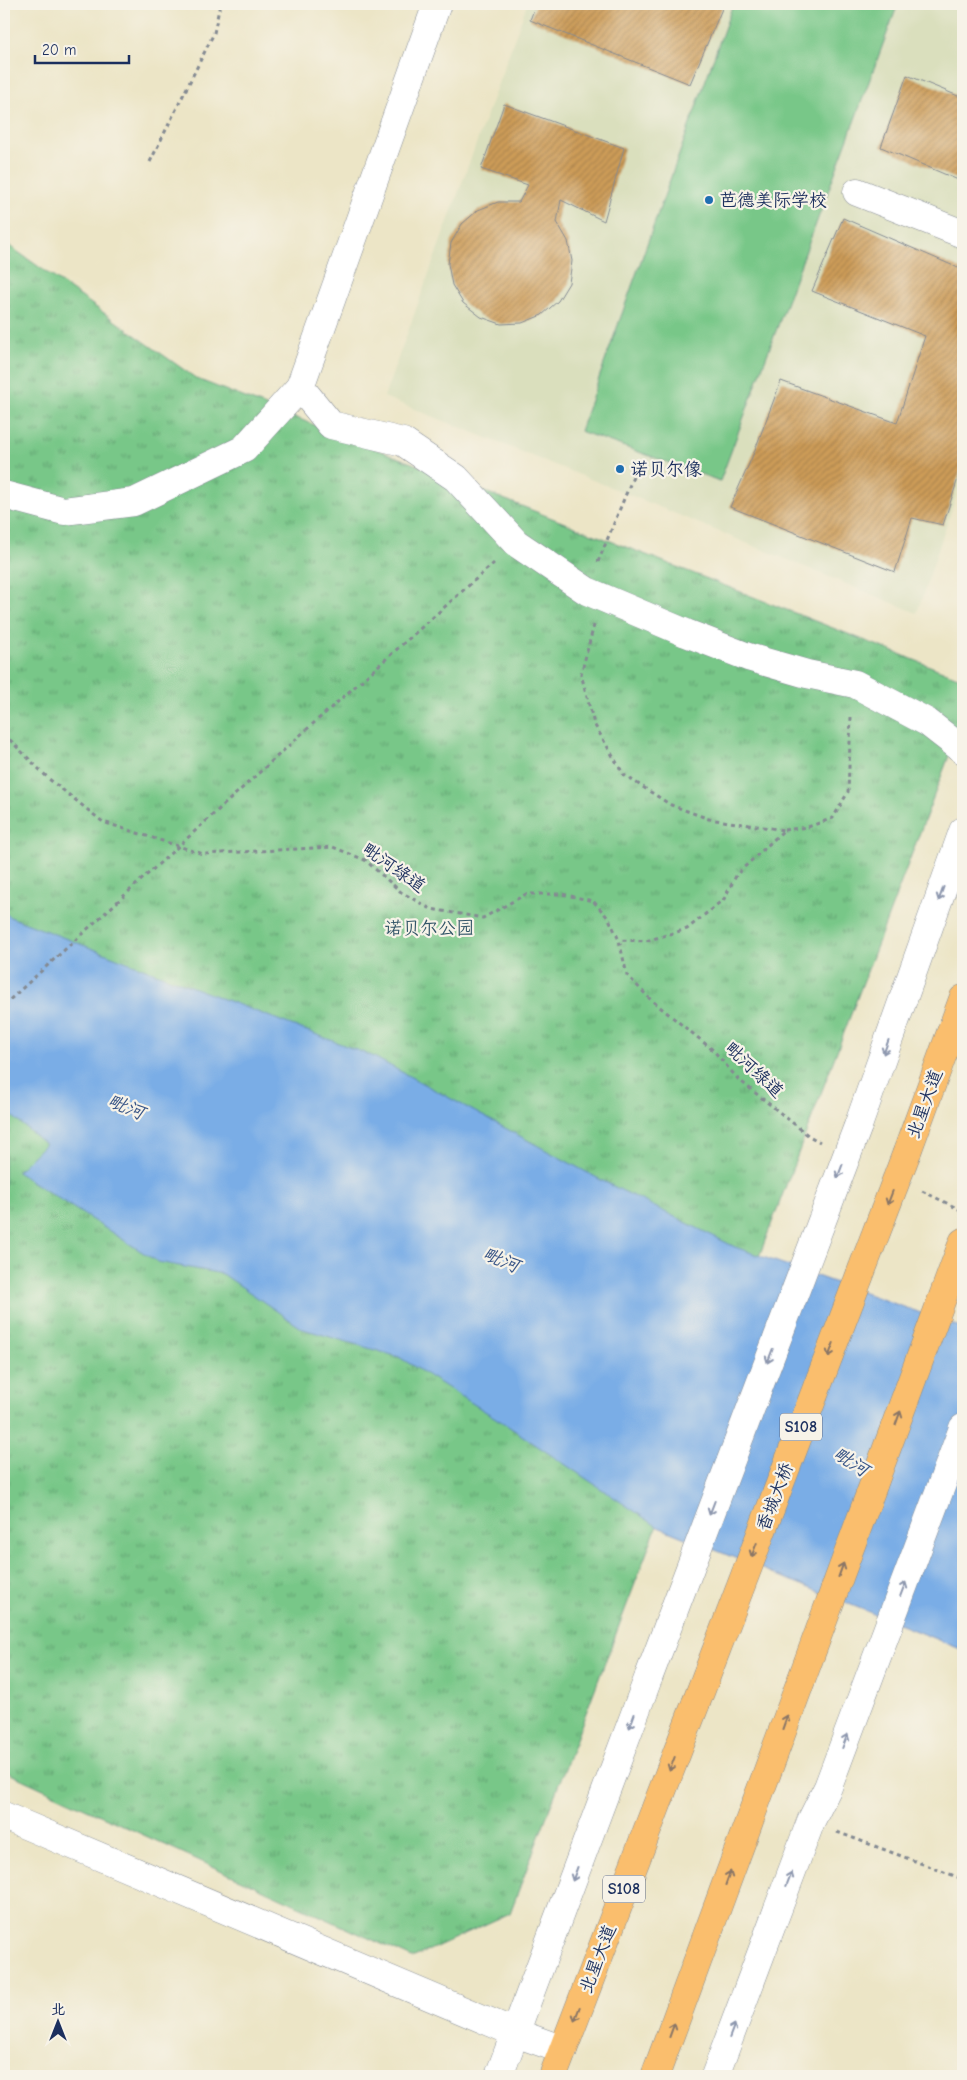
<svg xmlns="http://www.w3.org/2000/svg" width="967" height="2080" font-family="'Comic Neue','LXGW WenKai TC',sans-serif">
  <defs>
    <pattern id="grass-tufts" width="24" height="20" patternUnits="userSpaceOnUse" patternTransform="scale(1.25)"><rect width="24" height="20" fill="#78c788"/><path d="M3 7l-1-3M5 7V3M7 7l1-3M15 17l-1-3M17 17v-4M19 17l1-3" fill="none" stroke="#62a272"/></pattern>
    <pattern id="building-hatch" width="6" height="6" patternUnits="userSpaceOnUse" patternTransform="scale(1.25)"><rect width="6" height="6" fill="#cd9c58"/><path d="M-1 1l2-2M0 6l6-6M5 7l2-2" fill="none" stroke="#a6804c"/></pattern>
  </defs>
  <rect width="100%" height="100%" fill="#f7f3e8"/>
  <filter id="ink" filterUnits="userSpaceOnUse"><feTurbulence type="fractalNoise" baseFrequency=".02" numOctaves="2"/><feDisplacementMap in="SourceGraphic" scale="10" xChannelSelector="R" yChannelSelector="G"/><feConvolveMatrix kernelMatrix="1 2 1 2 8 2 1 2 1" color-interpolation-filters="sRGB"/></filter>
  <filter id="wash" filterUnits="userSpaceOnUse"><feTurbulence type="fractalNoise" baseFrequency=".0096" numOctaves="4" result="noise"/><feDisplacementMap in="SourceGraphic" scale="20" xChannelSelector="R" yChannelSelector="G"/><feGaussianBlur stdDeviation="1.12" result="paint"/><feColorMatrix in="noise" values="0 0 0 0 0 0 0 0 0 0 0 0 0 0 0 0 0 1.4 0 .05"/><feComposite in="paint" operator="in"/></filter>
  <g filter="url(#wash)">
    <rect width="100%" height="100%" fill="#ece5c6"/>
    <path fill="#dadfbd" d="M527,4h436v471l-46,138 -292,-120 -241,-96z"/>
    <path fill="url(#grass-tufts)" stroke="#4a7b73" d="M4,242l193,137 766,300v40l-453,1194 -98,45 -408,-187z"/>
    <path fill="#78c788" stroke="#4a7b73" d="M733,4h165l-178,477 -140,-50z"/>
    <path fill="#7aade6" stroke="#4a6ea2" d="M4,912l6,5 362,139 229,124 134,67 228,81v322l-305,-123 -156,-105 -103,-65 -96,-28 -80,-55 -65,-12 -141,-90 28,-28 -41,-35z"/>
    <g id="blocks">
      <g fill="url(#building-hatch)">
        <path d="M536,4h188l-34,80 -160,-64z"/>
        <path d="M907,75l56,23v84l-82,-35z"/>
        <path d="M504,104l120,44 -20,73 -43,-21 -4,22 11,19 4,20 -3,22 -11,18 -16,14 -20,8 -21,1 -20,-7 -18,-14 -11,-18 -4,-21 3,-21 11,-19 16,-14 20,-8h21l9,-17 -47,-16z"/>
        <path d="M843,218l120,52v193l-20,62 -31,-7 -17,54 -165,-65 23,-52 28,-74 116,42 28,-87 -113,-45z"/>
      </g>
    </g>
  </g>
  <g filter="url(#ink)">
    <use href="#blocks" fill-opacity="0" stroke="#848a92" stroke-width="1"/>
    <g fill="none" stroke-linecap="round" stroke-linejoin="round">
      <g stroke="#848a92" stroke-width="29">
        <g id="minor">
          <path d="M437,4l-137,383 31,38 72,17 53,36 60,65 71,48 99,42 62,24 59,17 48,10 72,38 36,28"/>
          <path d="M857,192l106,42"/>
          <path d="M4,495l60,16 70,-9 110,-53 56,-62"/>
          <path d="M858,1126l105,-295"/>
          <path d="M4,1816l512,217 47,17"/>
          <path d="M499,2076l150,-400"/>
          <path d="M715,2076l96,-255 17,-34 135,-359"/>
        </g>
      </g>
      <g stroke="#848a92" stroke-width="29">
        <g id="major">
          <path d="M907,1152l56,-153"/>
          <path d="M553,2076l143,-373"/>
          <path d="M655,2076l308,-834"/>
        </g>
      </g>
      <g stroke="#848a92" stroke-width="3" stroke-dasharray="4 4" stroke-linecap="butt">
        <path d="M150,162l64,-129 6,-29"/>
        <path d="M598,562l42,-102"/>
        <path d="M594,625l-13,49 13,50 30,51 47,30 38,14 75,11 -47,44 -13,25 -37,30 -41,12 -27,-1"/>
        <path d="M306,730l188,-167"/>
        <path d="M4,734l45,45 54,43 100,32 130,-7 32,13 36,32 30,17 52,9 43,-24h36l31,7 16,18 10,21 8,35 23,24 63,51 25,29 71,57 11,6"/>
        <path d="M784,830l24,-3 25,-9 15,-26 3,-75"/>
        <path d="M922,1191l41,20"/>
        <path d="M837,1832l126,47"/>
      </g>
      <use href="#minor" stroke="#fff" stroke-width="28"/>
      <use href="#major" stroke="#fabe6d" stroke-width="28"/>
      <g stroke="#848a92" stroke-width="29" stroke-linecap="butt">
        <path id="minor-bridge" d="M649,1676l209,-550"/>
      </g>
      <g stroke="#848a92" stroke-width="29" stroke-linecap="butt">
        <path id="major-bridge" d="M696,1703l211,-551"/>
      </g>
      <path stroke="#848a92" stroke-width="3" stroke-dasharray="4 4" stroke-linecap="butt" d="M4,1005l302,-275"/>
      <use href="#minor-bridge" stroke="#fff" stroke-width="28"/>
      <use href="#major-bridge" stroke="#fabe6d" stroke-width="28"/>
    </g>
    <defs><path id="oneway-shaft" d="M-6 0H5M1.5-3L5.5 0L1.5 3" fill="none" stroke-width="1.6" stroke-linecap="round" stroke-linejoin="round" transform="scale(1.25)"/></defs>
    <g stroke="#8d97ae">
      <use href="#oneway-shaft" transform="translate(941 894) rotate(110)"/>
      <use href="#oneway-shaft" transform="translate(886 1047) rotate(110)"/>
      <use href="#oneway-shaft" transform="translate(840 1171) rotate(111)"/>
      <use href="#oneway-shaft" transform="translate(770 1356) rotate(111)"/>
      <use href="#oneway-shaft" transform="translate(712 1508) rotate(111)"/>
      <use href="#oneway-shaft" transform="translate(903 1589) rotate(-69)"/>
      <use href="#oneway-shaft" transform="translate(632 1721) rotate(110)"/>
      <use href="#oneway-shaft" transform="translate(845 1741) rotate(-69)"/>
      <use href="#oneway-shaft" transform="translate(575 1874) rotate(110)"/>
      <use href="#oneway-shaft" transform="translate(789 1879) rotate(-69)"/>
      <use href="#oneway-shaft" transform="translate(732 2031) rotate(-69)"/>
    </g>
    <g stroke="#8a7666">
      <use href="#oneway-shaft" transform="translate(890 1198) rotate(111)"/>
      <use href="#oneway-shaft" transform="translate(831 1350) rotate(111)"/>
      <use href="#oneway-shaft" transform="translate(898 1418) rotate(-70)"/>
      <use href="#oneway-shaft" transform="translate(754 1550) rotate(111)"/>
      <use href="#oneway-shaft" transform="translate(841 1570) rotate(-70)"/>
      <use href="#oneway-shaft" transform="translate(785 1722) rotate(-70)"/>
      <use href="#oneway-shaft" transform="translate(672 1764) rotate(111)"/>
      <use href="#oneway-shaft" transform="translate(728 1878) rotate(-70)"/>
      <use href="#oneway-shaft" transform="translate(577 2014) rotate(111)"/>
      <use href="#oneway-shaft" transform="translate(672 2030) rotate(-70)"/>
    </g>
  </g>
  <g fill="#1f6fb2" stroke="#f7f3e8" stroke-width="2">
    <circle cx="709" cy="200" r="5"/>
    <circle cx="620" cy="469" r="5"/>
  </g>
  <g text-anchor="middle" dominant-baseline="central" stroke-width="4.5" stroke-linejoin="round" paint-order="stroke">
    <g fill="#f7f3e8" stroke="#5d6a87" stroke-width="1">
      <rect x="780" y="1413.5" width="42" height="27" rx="4"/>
      <rect x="603" y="1875.5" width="42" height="27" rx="4"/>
    </g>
    <g font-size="16" font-weight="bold" fill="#1b2f5e">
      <text x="801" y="1427">S108</text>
      <text x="624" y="1889">S108</text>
    </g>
    <g font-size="18" fill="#1b2f5e" stroke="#f7f3e8" text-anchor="start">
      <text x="719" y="200">芭德美际学校</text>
      <text x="630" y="469">诺贝尔像</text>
    </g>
    <g font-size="18" fill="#1b2f5e" stroke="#f7f3e8">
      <text transform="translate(394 868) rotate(35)">毗河绿道</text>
      <text transform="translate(754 1070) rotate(43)">毗河绿道</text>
      <text transform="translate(925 1104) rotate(-70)">北星大道</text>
      <text transform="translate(775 1497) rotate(-69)">香城大桥</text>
      <text transform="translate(598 1959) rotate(-69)">北星大道</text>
    </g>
    <g font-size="18" fill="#325568" stroke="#f7f3e8">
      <text x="429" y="928">诺贝尔公园</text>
    </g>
    <g font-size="19" font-style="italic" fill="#385587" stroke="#f7f3e8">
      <text transform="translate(126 1107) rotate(22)">毗河</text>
      <text transform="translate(501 1260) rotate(22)">毗河</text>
      <text transform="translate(851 1462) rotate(32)">毗河</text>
    </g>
  </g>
  <rect width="967" height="2080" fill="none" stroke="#f7f3e8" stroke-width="20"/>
  <g transform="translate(58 2022)" stroke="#f7f3e8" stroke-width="4" paint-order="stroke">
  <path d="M0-4L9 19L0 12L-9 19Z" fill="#1b2f5e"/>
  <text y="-8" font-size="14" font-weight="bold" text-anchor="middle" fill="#1b2f5e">北</text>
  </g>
  <path d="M35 55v8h94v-8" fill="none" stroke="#1b2f5e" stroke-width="2.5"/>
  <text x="42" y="55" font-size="15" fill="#1b2f5e" stroke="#f7f3e8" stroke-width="4" paint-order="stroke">20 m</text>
</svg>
